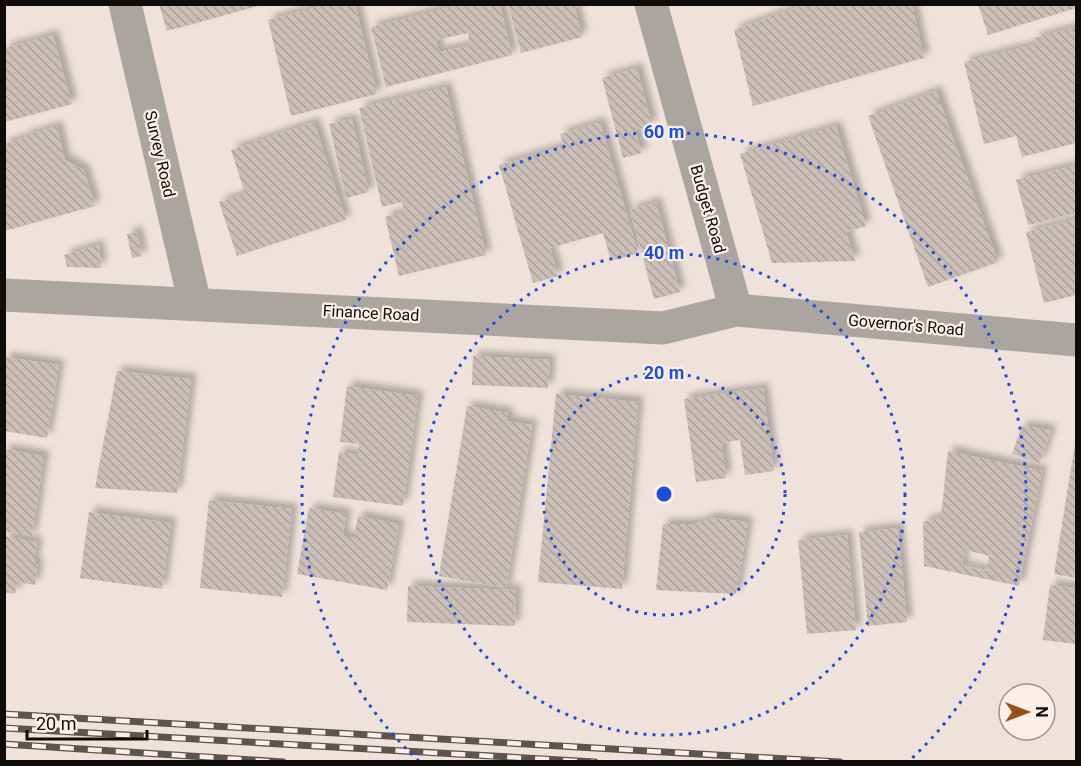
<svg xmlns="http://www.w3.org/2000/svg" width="1081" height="766" font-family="Roboto,sans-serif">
  <defs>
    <pattern id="building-back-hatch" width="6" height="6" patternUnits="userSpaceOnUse" patternTransform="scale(1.5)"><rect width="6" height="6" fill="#cabeb6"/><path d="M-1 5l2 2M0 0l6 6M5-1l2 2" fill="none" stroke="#aca29b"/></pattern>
    <filter id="shadow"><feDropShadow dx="5.5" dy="-5.5" stdDeviation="3" flood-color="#0004"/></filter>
  </defs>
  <rect width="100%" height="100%" fill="#efe2da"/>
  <g fill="url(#building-back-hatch)" fill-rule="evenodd" filter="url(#shadow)">
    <path d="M159,4h102l1,1 -95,26z"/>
    <path d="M329,4h26l22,90 -86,22 -23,-96z"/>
    <path d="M508,4h77l-10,4 7,29 -61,16z"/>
    <path d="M806,4h106l12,54 -171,48 -19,-76z"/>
    <path d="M978,4h98v4l-88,27z"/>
    <path d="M458,5h42l12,50 -126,32 -15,-60zM468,33l2,12 -31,7 -3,-12z"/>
    <path d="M1076,27v116l-54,14 -6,-21 -32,8 -20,-82 72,-18 -2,-6z"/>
    <path d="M53,35l19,69 -67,18v-74z"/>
    <path d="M637,68l15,57 -17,5 7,23 -19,5 -21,-80z"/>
    <path d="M446,87l40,168 -87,21 -14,-59 20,-5 -3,-10 -20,5 -23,-99z"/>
    <path d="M936,91l62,171 -70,25 -60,-171z"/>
    <path d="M352,119l17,73 -23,6 -17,-74z"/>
    <path d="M314,122l32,98 -109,36 -18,-54 26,-8 -14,-44z"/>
    <path d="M600,122l38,131 -27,8 -8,-28 -53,15 8,28 -25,7 -34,-118 65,-19 -4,-12z"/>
    <path d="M57,126l8,34 19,10 11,36 -91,25v-87l21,-6 -1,-2z"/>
    <path d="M836,126l30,100 -20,6 9,29 -83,2 -32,-109z"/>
    <path d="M1076,165v48l-48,12 -12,-45z"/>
    <path d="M656,202l24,90 -26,7 -24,-89z"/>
    <path d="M1076,219v76l-32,8 -18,-71z"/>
    <path d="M137,232l5,24 -10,2 -5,-24z"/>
    <path d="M99,245l2,23 -34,-1 -3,-12z"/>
    <path d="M473,356l77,4 -2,28 -76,-3z"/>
    <path d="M4,357l55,8 -12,73 -43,-7z"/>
    <path d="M117,371l74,8 -14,114 -82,-5z"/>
    <path d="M347,386l71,10 -15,110 -70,-9 6,-45 19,3 1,-11 -19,-2z"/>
    <path d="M763,388l11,83 -29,4 -5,-35 -18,3 4,35 -30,4 -12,-83z"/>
    <path d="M556,394l82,8 -16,187 -84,-7z"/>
    <path d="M467,406l41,7 -1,8 25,4 -26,163 -67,-12z"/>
    <path d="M1022,426l29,4 -11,33 -28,-9z"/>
    <path d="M1075,444h1v134l-22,-4z"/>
    <path d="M4,449l40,7 -12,80 -28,-5z"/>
    <path d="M948,451l94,20 -23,115 -95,-20 -1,-44 18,-5zM965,550l24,6 -3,15 -24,-5z"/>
    <path d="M209,500l83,9 -10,88 -82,-9z"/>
    <path d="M309,508l37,6 -3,22 11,2 4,-22 41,8 -12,66 -90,-16z"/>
    <path d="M89,512l82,11 -9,66 -82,-11z"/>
    <path d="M712,518l36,4 -12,72 -80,-4 7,-66h31z"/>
    <path d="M898,528l9,94 -39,4 -9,-94z"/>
    <path d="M847,535l9,95 -49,4 -9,-94z"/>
    <path d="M4,536l33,6 -3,22h4l-3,21 -18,-3 -2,12 -11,-2z"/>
    <path d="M1050,585l26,3v56l-33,-4z"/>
    <path d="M408,586l108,4 -1,36 -108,-4z"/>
  </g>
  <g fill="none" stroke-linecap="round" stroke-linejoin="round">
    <g stroke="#aaa5a1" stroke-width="33">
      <path d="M125,4l70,300"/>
      <path d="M651,4l85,306"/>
      <path d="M4,295l659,33 73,-18 340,30"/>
    </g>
    <g stroke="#5b544f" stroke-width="7">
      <g id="rail">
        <path d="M4,714l836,48"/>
        <path d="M4,728l591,34"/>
        <path d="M4,744l279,18"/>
      </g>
    </g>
    <use href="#rail" stroke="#fcefe7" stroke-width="4.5" stroke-dasharray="14" stroke-linecap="butt"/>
  </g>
  <g fill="none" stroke="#1d4ed8" stroke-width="3" stroke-dasharray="3 6">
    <circle cx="664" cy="494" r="121"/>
    <circle cx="664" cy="494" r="241"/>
    <path d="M419 761A362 362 0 1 1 909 761"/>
  </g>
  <g text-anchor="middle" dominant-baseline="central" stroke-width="4.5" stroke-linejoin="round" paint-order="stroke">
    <g font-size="16" fill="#100c09" stroke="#fcefe7">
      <text transform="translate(160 154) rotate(77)">Survey Road</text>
      <text transform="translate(708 209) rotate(74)">Budget Road</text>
      <text transform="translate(371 313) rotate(3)">Finance Road</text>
      <text transform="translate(906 325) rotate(5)">Governor's Road</text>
    </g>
  </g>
  <circle cx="664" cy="494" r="9" fill="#1d4ed8" stroke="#fcefe7" stroke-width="3"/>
  <g font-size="18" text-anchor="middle" font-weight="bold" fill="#1d4ed8" stroke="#fcefe7" stroke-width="4.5" stroke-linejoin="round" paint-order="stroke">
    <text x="664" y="138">60 m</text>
    <text x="664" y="259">40 m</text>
    <text x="664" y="379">20 m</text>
  </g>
  <rect width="1081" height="766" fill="none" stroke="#100c09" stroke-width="12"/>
  <g transform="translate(1027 712) rotate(90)"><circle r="28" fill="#fcefe7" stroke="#9e948e" stroke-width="1.5"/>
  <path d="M0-4.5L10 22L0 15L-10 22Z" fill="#93521e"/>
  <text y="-9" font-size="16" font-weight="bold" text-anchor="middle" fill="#100c09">N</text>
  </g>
  <path d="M27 730v9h120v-9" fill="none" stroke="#100c09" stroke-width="3"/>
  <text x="36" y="730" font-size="18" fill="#100c09" stroke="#fcefe7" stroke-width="4.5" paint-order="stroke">20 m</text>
</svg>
